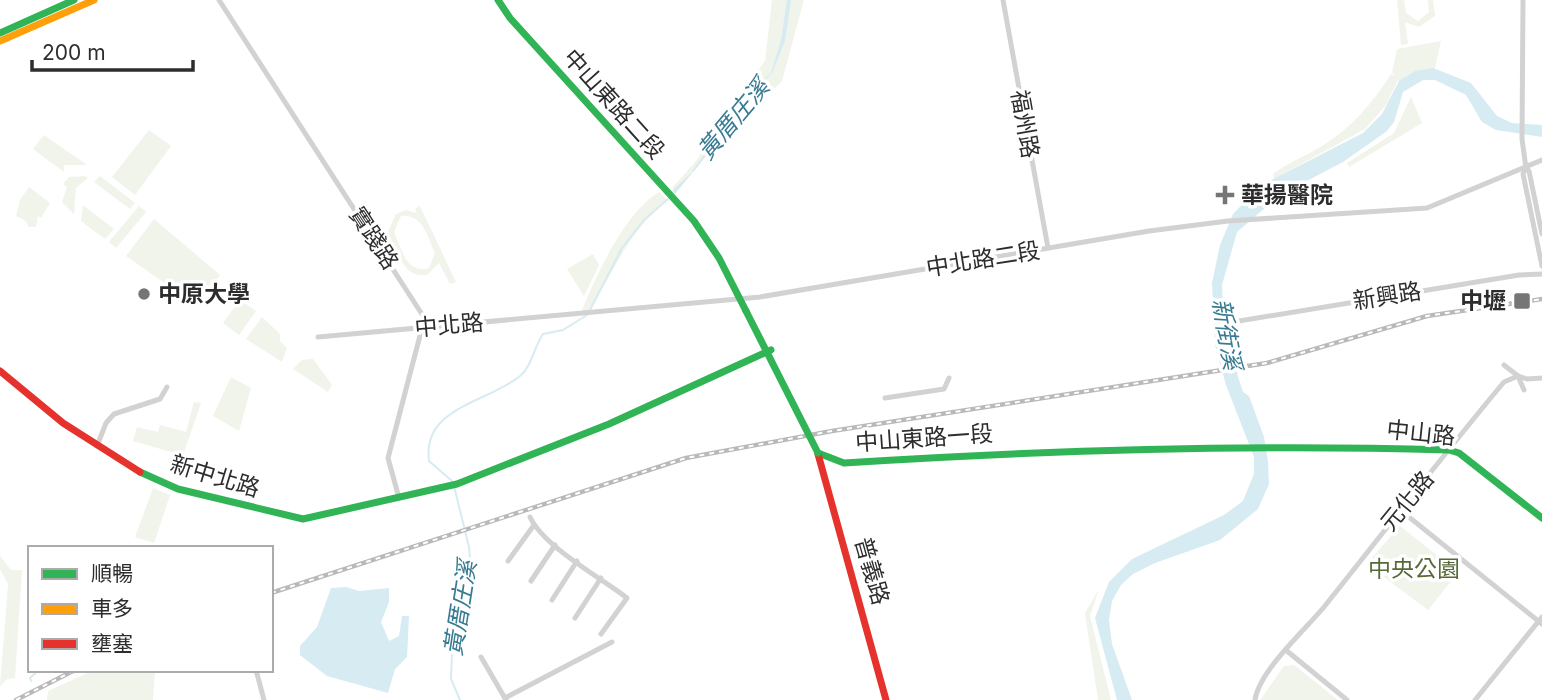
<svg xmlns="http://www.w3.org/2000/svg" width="1542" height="700" font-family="Inter,'Noto Sans TC',sans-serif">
  <rect width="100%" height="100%" fill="#fff"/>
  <g fill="#f1f4ea" fill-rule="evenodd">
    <path d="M772,0h32l-22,81 -7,7 -9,-4 -20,11 -28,43 -43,54 -3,-4 25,-28 23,-38 45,-61z"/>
    <path d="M1397,0h7l2,13 12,8 11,-9 -1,-12h5l2,16 -16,11 -14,-5 3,22 -7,1z"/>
    <path d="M1441,41l-7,31 -32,11 -4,-3 -12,25 -21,24 -91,50 -1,-5c16,-12 33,-18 49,-28 29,-18 51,-43 69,-72l4,2 -3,-4 5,-23z"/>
    <path d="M1411,97l11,26 -73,44 -2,-4 47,-30z"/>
    <path d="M149,130l22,16 -36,49 -23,-18z"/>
    <path d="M44,135l43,30h-23v7l-31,-23z"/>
    <path d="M85,176l3,2 -12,10 -2,26 -12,-12 5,-15 -4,-3 6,-7z"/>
    <path d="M100,176l35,27 -5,6 -36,-27z"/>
    <path d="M29,187l21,16 -9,15 -3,-2 -2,11h-7l-4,-7 -9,-4 4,-16z"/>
    <path d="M659,192l8,8c-40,33 -53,72 -80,114l-7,1c15,-37 44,-102 79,-123z"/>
    <path d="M83,205l31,24 -9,10 -24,-18z"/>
    <path d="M139,206l7,6 -30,36 -7,-6z"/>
    <path d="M420,206l36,76 -6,2 -11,-21 -12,12c-24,4 -30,-25 -39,-43l8,-18 10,-4 11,3 -2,-4zM401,216c22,-2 26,20 34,37l-6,15c-22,7 -28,-20 -35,-36z"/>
    <path d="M154,219l66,56 -23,31 -71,-50z"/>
    <path d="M593,254l6,11 -15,31 -17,-27z"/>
    <path d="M240,300l16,11 -17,24 -16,-12z"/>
    <path d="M262,317l18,17v7l7,7 -5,14 -36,-23z"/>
    <path d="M313,359l19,26 -4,7 -35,-23 9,-9z"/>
    <path d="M231,377l20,11 -12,43 -26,-15z"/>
    <path d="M194,402l7,1 -23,67 -3,-1 3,-15 -45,-13 4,-14 21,5 2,-7 26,7z"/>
    <path d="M153,488l17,7 -16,48 -19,-6z"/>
    <path d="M1400,526l55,44 1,5 -28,35 -59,-44v-5z"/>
    <path d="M0,556l11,14h11l-7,108 -8,1 -7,7 8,-102 -8,-15z"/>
    <path d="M1099,589l-9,27 21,84h-13l-13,-87z"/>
    <path d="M1294,665l44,35h-78l24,-34z"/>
    <path d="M94,670h61l-2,30h-106l1,-9z"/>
  </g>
  <g fill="#d6ebf2">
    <path d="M787,0h4l-6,41 -13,32 -26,26 -26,40 -45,55 -3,-3 22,-21 50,-72 27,-25 10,-33z"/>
    <path d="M1433,68l38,15 26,33 15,7 30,2v12l-46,-7 -14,-8 -16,-27 -31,-15h-12l-20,12 -9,30 -7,9 -44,31 -63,33 -43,37 -15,53 1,29 7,16 8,47 5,15 6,4 15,41 4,25 1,22 -11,25 -38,31 -65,23 -22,11 -12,11 -9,16 -3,19 3,24 20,56h-15l-22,-82 14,-36 23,-23 92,-44 19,-14 11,-27v-17l-28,-72 -11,-40 -3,-62 8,-38 13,-31 27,-28 103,-53 19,-19 17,-33 16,-10z"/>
    <path d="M346,587l13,4 30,-3v14l-8,20 8,19 10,-5 3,-20h7l-2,41 -12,12 -7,24 -61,-17 -27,-21v-9l17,-19 14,-39z"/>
  </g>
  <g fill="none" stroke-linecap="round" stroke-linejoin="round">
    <g stroke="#d6ebf2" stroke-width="2">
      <path d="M693,171l26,-35"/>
      <path d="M590,310l32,-62 22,-28 24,-21"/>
      <path d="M452,481l-23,-20c-7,-54 58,-58 91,-85 12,-10 14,-29 23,-42l20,-4 24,-15"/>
      <path d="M454,486l15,61 2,25 -18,55 -2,52 9,21"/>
      <path d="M31,681l-1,-3 9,-8"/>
    </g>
    <g stroke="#d2d2d2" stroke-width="5">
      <path d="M219,0l208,322 -5,6 -34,130 11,40"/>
      <path d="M1003,0l45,248"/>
      <path d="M1523,0l-1,139 4,29 3,3 13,63"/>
      <path d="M1526,168l-3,6 19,92"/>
      <path d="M1233,322l286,-47 23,-1"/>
      <path d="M318,337l442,-40 389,-66 79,-10 199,-13 115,-48"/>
      <path d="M1504,365l14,11 6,14"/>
      <path d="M1518,376l9,3 15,-1"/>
      <path d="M885,398l59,-9 5,-11"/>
      <path d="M97,446l9,-23 8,-9 46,-15 7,-12"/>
      <path d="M1399,509l143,115"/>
      <path d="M530,517c14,30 70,60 97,81l-26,36"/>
      <path d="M508,561l26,-36"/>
      <path d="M531,581l24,-36"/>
      <path d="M552,600l25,-39"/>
      <path d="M575,618l26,-40"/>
      <path d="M1287,651l60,49"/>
      <path d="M481,657l25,43"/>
      <path d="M256,670l8,30"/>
      <path d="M505,698l107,-56"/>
      <path d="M1255,700c4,-29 50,-70 69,-93 60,-75 118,-151 180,-225l14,-6"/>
      <path d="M1475,700l67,-83"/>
    </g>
    <g stroke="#30b455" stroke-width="7">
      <path d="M498,0l12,18 184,203 25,37 27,53"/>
      <path d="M0,33l74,-33"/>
      <path d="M818,453l26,10c202,-13 403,-19 605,-13l10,3 83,65"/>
      <path d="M140,472l38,17 125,30 154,-35 152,-60 162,-74"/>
    </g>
    <path stroke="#ff9f0a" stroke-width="7" d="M0,41l94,-41"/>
    <g stroke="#e5322d" stroke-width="7">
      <path d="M0,371l63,52 77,49"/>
      <path d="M818,454l68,246"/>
    </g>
    <g stroke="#b9b9b9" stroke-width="4.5">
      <g id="rail">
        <path d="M271,593l415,-135 146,-27 435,-68 160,-47 115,-17"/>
        <path d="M16,700l59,-30"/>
      </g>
    </g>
    <use href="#rail" stroke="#fff" stroke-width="2" stroke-dasharray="5" stroke-linecap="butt"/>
    <path stroke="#30b455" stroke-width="7" d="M746,311l72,142"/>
  </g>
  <g fill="#767676" stroke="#fff" stroke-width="2.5">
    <path d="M1221.5 184.5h7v7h7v7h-7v7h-7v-7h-7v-7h7z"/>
    <circle cx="144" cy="294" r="7"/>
    <rect x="1513" y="292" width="18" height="18" rx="3.5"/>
  </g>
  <g text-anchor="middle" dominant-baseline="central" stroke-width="7" stroke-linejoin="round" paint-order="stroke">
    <g font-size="23" fill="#2d2d2d" stroke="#fff">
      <text transform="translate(614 104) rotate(48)">中山東路二段</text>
      <text transform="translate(1025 124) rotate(80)">福州路</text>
      <text transform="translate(374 238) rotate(57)">實踐路</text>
      <text transform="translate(983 259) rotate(-9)">中北路二段</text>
      <text transform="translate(1387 296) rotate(-9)">新興路</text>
      <text transform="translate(449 325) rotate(-5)">中北路</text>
      <text transform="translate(1421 433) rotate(6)">中山路</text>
      <text transform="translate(924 438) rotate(-4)">中山東路一段</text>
      <text transform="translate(215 476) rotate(17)">新中北路</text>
      <text transform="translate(1407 501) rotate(-51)">元化路</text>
      <text transform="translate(872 571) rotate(74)">普義路</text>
    </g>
    <g font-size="23" font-weight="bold" fill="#2d2d2d" stroke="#fff" text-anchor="start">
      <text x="1241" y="195">華揚醫院</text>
      <text x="158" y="294">中原大學</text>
      <text x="1506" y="301" text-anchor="end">中壢</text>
    </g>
    <g font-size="23" fill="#566a38" stroke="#fff">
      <text x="1414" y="569">中央公園</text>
    </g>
    <g font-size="24" font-style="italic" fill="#377b92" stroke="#fff">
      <text transform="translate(733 119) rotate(-50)">黃厝庄溪</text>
      <text transform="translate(1227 334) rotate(80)">新街溪</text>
      <text transform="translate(460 608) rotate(-81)">黃厝庄溪</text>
    </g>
  </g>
  <rect x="28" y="546" width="245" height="126" fill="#ffffff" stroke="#ababab" stroke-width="2"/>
  <rect x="42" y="569" width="35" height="10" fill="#30b455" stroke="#ababab" stroke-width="2"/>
  <text x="91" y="581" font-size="21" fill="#2d2d2d">順暢</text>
  <rect x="42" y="604" width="35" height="10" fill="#ff9f0a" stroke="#ababab" stroke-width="2"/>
  <text x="91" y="616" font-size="21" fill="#2d2d2d">車多</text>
  <rect x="42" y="639" width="35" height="10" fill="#e5322d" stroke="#ababab" stroke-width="2"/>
  <text x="91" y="651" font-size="21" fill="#2d2d2d">壅塞</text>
  <path d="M32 60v10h161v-10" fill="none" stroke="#2d2d2d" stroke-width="3.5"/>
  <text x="42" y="60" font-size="21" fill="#2d2d2d" stroke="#ffffff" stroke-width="5" paint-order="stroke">200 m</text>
</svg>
